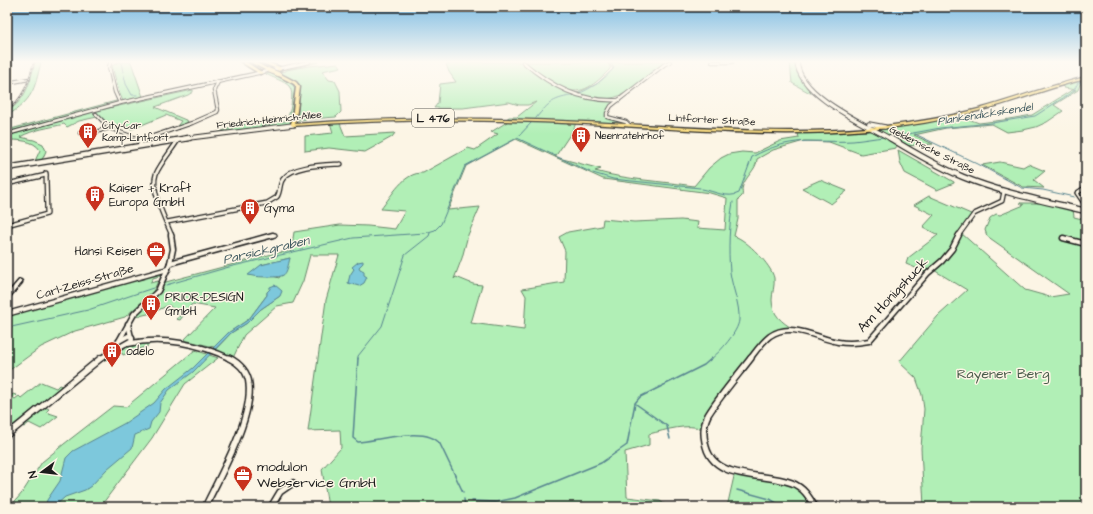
<svg xmlns="http://www.w3.org/2000/svg" width="1093" height="514" font-family="'Architects Daughter',sans-serif">
  <rect width="100%" height="100%" fill="#fcf5e5"/>
  <filter id="ink" filterUnits="userSpaceOnUse"><feTurbulence type="fractalNoise" baseFrequency=".025" numOctaves="2"/><feDisplacementMap in="SourceGraphic" scale="8" xChannelSelector="R" yChannelSelector="G"/><feConvolveMatrix kernelMatrix="1 2 1 2 8 2 1 2 1" color-interpolation-filters="sRGB"/></filter>
  <g filter="url(#ink)">
    <g fill="#b1efb6" stroke="#668669" fill-rule="evenodd">
      <path d="M35,62h6c-7,29 -8,37 -34,54v-4c20,-14 22,-27 28,-50z"/>
      <path d="M118,62h13l12,35 75,-17v1l-95,20 -4,-9 -7,-26z"/>
      <path d="M305,62h14l-33,8 23,-4 29,-3 3,4 -19,4 7,9 6,1 5,10 1,21 -5,5 -39,3 3,-34 -4,-5 -18,-9 8,-1 -4,-3z"/>
      <path d="M466,62h140l4,4v3c-11,11 -25,26 -43,21l24,9 28,1 -8,6 -5,10 15,4 8,5 -53,-2 -3,7 -18,27 46,12 -6,2c32,9 66,10 99,15l15,-18 12,-10 8,-4 13,-2 13,1 25,-12 19,-3 -1,-5 74,-2 47,-7 41,-8 19,7 24,-3 29,-5 40,-25h4l-12,-2 -3,-3 25,-6v4l-6,1 -2,6 -24,15 9,6 -16,11 -11,5 -13,3 -16,2 -15,-8 -46,4 -32,7 19,9 -28,2 -9,-3v5l-35,6 -32,-12 -25,-1 -31,9 -16,9c0,11 -13,18 -15,30 0,2 1,5 0,7l-4,4v19l-4,17c12,3 38,30 40,42 1,8 -2,15 -2,22 0,15 10,22 21,29h-7l-18,8 -60,78 -5,14c-16,-6 -37,1 -54,5v11l-24,7 2,45 33,4 8,6h-340l-6,-38 19,-21 -1,-18 -32,1 18,-131 13,-45h-29l-7,26 -10,22 -16,3 -33,29 -12,25 -17,-10 16,-17 16,-10 14,-14 19,-13 -10,-9 1,2 -4,3v3l-18,24 -21,14 -14,14 -30,-7 31,-32 -23,-4 -12,16 -4,-1 4,-3 -11,-11 -17,8 -17,4c8,-11 21,-17 28,-29h-4l3,-5 114,-30 15,-2 3,-19 46,-7 28,1 27,3 10,-18 -24,-2c11,-14 23,-37 42,-36l45,-25 7,2 23,-16 -7,-2 16,-10 2,-3h-3l3,-2h8l19,-15 -8,3h-9l-10,-3 -46,6h-29l4,-5 2,-19 16,-2 -7,-10 -3,-8zM516,139l87,40 107,14 17,5 -2,32 -28,-2 1,-6 -17,-2 -47,2 -31,-3 -1,7 -34,6 -9,5 6,14 -1,31 -42,7 4,7 -2,34 -53,-7 11,-38 -9,-1 -17,-7 -2,2 8,-21 6,-23 12,-28 -32,3 18,-44zM290,258l-11,20 -6,-2 -12,-11z"/>
      <path d="M608,62h54l2,2c-31,23 -46,46 -87,29l20,-9 16,-15z"/>
      <path d="M790,62h5l2,11 16,20h-3l-18,-10z"/>
      <path d="M274,73l1,2 17,9 3,4 -2,15v22l-79,9 25,-9 47,-4c4,-6 9,-29 3,-35 -5,-5 -16,-8 -23,-12z"/>
      <path d="M193,90v2l-5,3 -33,12 33,14 -3,4 -10,4 6,-8 -15,-6 -34,14 -13,-5 -7,3 -17,-16z"/>
      <path d="M116,101l1,2 -2,1 -108,28v-2z"/>
      <path d="M92,112l5,5 -18,4 -12,6 -3,-3c-15,4 -30,5 -44,13l14,3 9,4 3,7 -4,9 -7,1 5,-11c-6,-10 -22,-10 -33,-10v-4z"/>
      <path d="M339,121l6,15 50,-3 -3,4 -27,15 -36,-4 -24,3v-15l28,-3 -3,-11z"/>
      <path d="M898,150l56,32v1l-17,7 -32,-17 -5,-11z"/>
      <path d="M1000,162l23,5 5,-3 17,7 -11,9 10,8 -21,-1 -41,-22z"/>
      <path d="M820,180l27,11 -16,13 -29,-16z"/>
      <path d="M929,196l42,18 2,4 -2,-1 -10,16 64,57 25,7 19,-3 -82,-58 -2,-6 5,-12 6,-4 4,1 24,-10 -4,-2h19l2,-2 32,8 1,8 12,3v287h-162l-3,-59 3,-39 -2,-14 -6,-17 -17,-16 39,-46 29,-26 -35,-21 -4,4 -22,-9 2,-6 30,-23 -15,-8 11,-12 -20,-10z"/>
      <path d="M162,272l-2,4 -7,2 -3,5 8,-2 -5,11 -28,25 -50,14 -34,16 -34,25v-55l11,-6z"/>
      <path d="M152,342l-4,4 -25,9 -1,-2 -11,4v2l-8,1c16,-11 30,-16 49,-18z"/>
      <path d="M195,350l23,8 -33,26 -33,54 -52,69h-90l12,-14 20,-31 22,-18 49,-38 13,1z"/>
      <path d="M41,382l15,6 3,-3 3,1 -55,44v-31l6,-5 3,1 -3,3 2,1 4,-3 2,2z"/>
      <path d="M45,407l4,2 -3,3 12,4 -17,13 -12,-6 -5,4 -2,-1z"/>
      <path d="M735,472l60,12 20,23h-88z"/>
    </g>
    <g fill="#7dc8dc" stroke="#56838f">
      <path d="M290,258c-4,16 -3,19 -19,19 -8,0 -15,0 -23,-2l13,-10z"/>
      <path d="M363,261v2l-4,4 1,2 4,2v4l3,2 -3,6 -5,3 -11,-3 2,-8 4,-6 -2,-2 6,-5z"/>
      <path d="M275,285l7,6 -2,5 -19,13 -14,14 -16,10 -38,39 -24,18 -9,13 -1,9 -8,10 -2,7 -14,6 -3,13 -25,21 -16,17 -6,4 -20,7 -11,10h-9l2,-7 13,-19 6,-23 7,-7 52,-28 29,-20 12,-14 27,-21 35,-35 21,-14 18,-24v-3l3,-3v-2z"/>
    </g>
    <g fill="none" stroke-linecap="round" stroke-linejoin="round">
      <g stroke="#56838f" stroke-width="1">
        <path d="M121,63l5,21 6,11h5"/>
        <path d="M1074,90l4,-7 8,-2"/>
        <path d="M578,94c14,-6 26,-14 36,-26l-4,-6"/>
        <path d="M536,118c14,-17 17,-19 39,-23"/>
        <path d="M915,134l63,30 44,24 21,2 31,7"/>
        <path d="M892,137l48,-9 52,-5 43,-7 39,-25"/>
        <path d="M517,138l73,34"/>
        <path d="M593,173l20,6 87,9"/>
        <path d="M702,189c12,2 26,10 37,4l13,-36c40,-22 60,-14 101,-16 11,-1 21,-3 31,-4"/>
        <path d="M166,285l63,-18 124,-29 72,-5 10,-3 6,-6 24,-58 52,-28 15,-16"/>
        <path d="M7,328l81,-18 65,-22"/>
        <path d="M358,359v-3l24,-30 23,-71 24,-19 1,-3"/>
        <path d="M711,359c9,-7 27,-27 28,-39 1,-16 -7,-32 -9,-48 -2,-23 -1,-47 3,-70"/>
      </g>
      <g stroke="#56838f" stroke-width="1.5">
        <path d="M358,358l-5,80 5,4c19,-1 69,-17 82,2l23,48"/>
        <path d="M636,404l31,22 3,13"/>
        <path d="M737,490l33,9 13,8"/>
        <path d="M464,499l1,8"/>
        <path d="M472,501l24,1 19,-4 86,-35 26,-18 8,-42 5,-6 64,-32 8,-7"/>
      </g>
      <g stroke="#1c1c1c" stroke-width="4.5">
        <g id="minor-far3">
          <path d="M523,62c29,25 57,40 96,38"/>
          <path d="M712,62h20"/>
          <path d="M7,63l2,-1"/>
          <path d="M110,63l-1,4 6,25 5,11"/>
          <path d="M7,77l5,-15"/>
          <path d="M7,83l22,-4"/>
          <path d="M96,114l13,14 30,11"/>
          <path d="M629,125l-3,-3 -19,-5v-4l4,-7 54,-42 5,-2"/>
          <path d="M80,133l19,-2 10,-3"/>
          <path d="M7,134l113,-31 189,-41"/>
          <path d="M145,139l47,-16 25,-11 1,-2 -4,-20 4,-8"/>
        </g>
      </g>
      <g stroke="#1c1c1c" stroke-width="5.5">
        <g id="minor-far2">
          <path d="M137,138l4,5"/>
          <path d="M141,141l7,-3"/>
          <path d="M7,184l39,-9"/>
          <path d="M1086,187l-9,6 9,13"/>
          <path d="M167,222l100,-19 10,-6c4,-6 2,-13 6,-18 9,-14 43,-14 58,-15"/>
          <path d="M7,225l40,-11 -1,-41"/>
          <path d="M172,236c-6,-15 -22,-45 -16,-62 4,-10 16,-24 22,-34"/>
          <path d="M269,236l6,-1"/>
          <path d="M958,236l16,-22 28,-13 2,-10"/>
        </g>
      </g>
      <g stroke="#1c1c1c" stroke-width="7">
        <g id="minor-far1">
          <path d="M1063,238l23,6"/>
          <path d="M170,263l103,-28"/>
          <path d="M7,297l13,-15"/>
          <path d="M7,314l161,-45"/>
          <path d="M128,324l3,13"/>
          <path d="M128,336l4,1v3l-23,13 10,-12z"/>
          <path d="M119,341l15,-27 24,-23 12,-28 3,-14 -2,-14"/>
          <path d="M128,344c34,-8 72,0 103,15"/>
          <path d="M100,359l9,-6"/>
          <path d="M750,359c6,-8 12,-17 20,-23 21,-15 46,2 68,6 11,2 21,1 31,-1l59,-68 14,-12 10,-12 7,-14"/>
        </g>
      </g>
      <g stroke="#1c1c1c" stroke-width="8">
        <g id="minor">
          <path d="M751,358c-13,17 -32,39 -43,57 -4,8 -5,18 -3,27 6,40 59,30 87,41 12,5 17,14 23,24"/>
          <path d="M7,435l94,-77"/>
          <path d="M205,507c15,-31 48,-89 44,-123 -1,-12 -10,-21 -20,-26"/>
          <path d="M271,507l9,-15 13,-9"/>
        </g>
      </g>
      <g stroke="#1c1c1c" stroke-width="5.5">
        <g id="secondary-far1">
          <path d="M797,62c2,34 68,62 94,77"/>
          <path d="M869,124l16,3"/>
          <path d="M181,139l112,-14"/>
        </g>
      </g>
      <g stroke="#1c1c1c" stroke-width="7">
        <g id="secondary">
          <path d="M890,138c23,14 47,28 73,39 39,16 81,24 123,34"/>
          <path d="M7,168l182,-30"/>
        </g>
      </g>
      <g stroke="#1c1c1c" stroke-width="2.5">
        <path id="primary" d="M1086,77v2c-35,8 -69,22 -104,31 -37,10 -76,17 -115,20 -93,8 -187,-1 -281,-6 -98,-5 -195,-5 -293,2l-2,-1 2,-1c98,-7 195,-7 293,-2 94,4 188,14 281,6 39,-4 78,-10 115,-20 35,-10 69,-23 104,-31z"/>
      </g>
      <g stroke="#1c1c1c" stroke-width="3">
        <g id="trunk">
          <path d="M241,62h5l17,11 -3,1z"/>
          <path d="M250,62h5l15,8 -3,1z"/>
          <path d="M260,62h6l14,5 1,3 -3,1 -1,-2z"/>
          <path d="M277,73h2l17,9 4,5 -5,39 -4,-1 5,-38 -2,-3 -17,-9z"/>
        </g>
      </g>
      <use href="#minor-far3" stroke="#fcf5e5" stroke-width="2.5"/>
      <use href="#minor-far2" stroke="#fcf5e5" stroke-width="3"/>
      <use href="#minor-far1" stroke="#fcf5e5" stroke-width="4"/>
      <use href="#minor" stroke="#fcf5e5" stroke-width="5"/>
      <use href="#secondary-far1" stroke="#fcf5e5" stroke-width="3.5"/>
      <use href="#secondary" stroke="#fcf5e5" stroke-width="4.5"/>
      <use href="#primary" fill="#fedf80" fill-rule="evenodd"/>
      <use href="#trunk" fill="#fedf80" fill-rule="evenodd"/>
      <g stroke="#1c1c1c" stroke-width="2">
        <path id="rail" d="M7,111c17,-13 22,-29 27,-49"/>
      </g>
      <use href="#rail" stroke="#fcf5e5" stroke-width="1" stroke-dasharray="2" stroke-linecap="butt"/>
      <g stroke="#1c1c1c" stroke-width="6" stroke-linecap="butt">
        <path id="trunk-bridge" d="M268,70l10,4"/>
      </g>
      <use href="#trunk-bridge" stroke="#fedf80" stroke-width="4"/>
    </g>
  </g>
  <linearGradient id="sky" x2="0" y2="1"><stop stop-color="#7dbce3"/><stop offset="0.46" stop-color="#fefaf3"/><stop offset="1" stop-color="#fefaf3" stop-opacity="0"/></linearGradient>
  <rect width="1093" height="134" fill="url(#sky)"/>
  <defs>
    <g id="building-pin" transform="scale(1)"><path d="M0 17L-7.5 6A9.5 9.5 0 1 1 7.5 6Z" fill="#c8321e" stroke="#fcf5e5"/><path d="M-4-6H4V6H1V3H-1V6H-4ZM-2.5-4.3h1.7v1.8h-1.7ZM.8-4.3h1.7v1.8H.8ZM-2.5-1h1.7V.8h-1.7ZM.8-1h1.7V.8H.8Z" fill="#fff"/></g>
    <g id="office-pin" transform="scale(1)"><path d="M0 17L-7.5 6A9.5 9.5 0 1 1 7.5 6Z" fill="#c8321e" stroke="#fcf5e5"/><path d="M-6-3h4V-5.5h4V-3h4V5H-6ZM-1-4.5V-3h2v-1.5ZM-6 0V1H6V0Z" fill="#fff"/></g>
  </defs>
  <g fill-rule="evenodd">
    <use href="#building-pin" x="88" y="132"/>
    <use href="#building-pin" x="581" y="136"/>
    <use href="#building-pin" x="95" y="195"/>
    <use href="#building-pin" x="250" y="208"/>
    <use href="#office-pin" x="156" y="251"/>
    <use href="#building-pin" x="151" y="304"/>
    <use href="#building-pin" x="112" y="351"/>
    <use href="#office-pin" x="243" y="475"/>
  </g>
  <g text-anchor="middle" dominant-baseline="central" stroke-width="3" stroke-linejoin="round" paint-order="stroke">
    <g font-size="10" fill="#1c1c1c" stroke="#fcf5e5">
      <text transform="translate(269 120) rotate(-6)">Friedrich-Heinrich-Allee</text>
      <text transform="translate(712 120) rotate(3)">Lintforter Straße</text>
      <text transform="translate(932 150) rotate(27)">Geldernsche Straße</text>
    </g>
    <g font-size="10" fill="#1c1c1c" stroke="#fcf5e5" text-anchor="start">
      <text x="102" y="126">City-Car<tspan x="102" dy="12">Kamp-Lintfort</tspan></text>
      <text x="595" y="136">Neenratehrhof</text>
    </g>
    <g font-size="11" font-style="italic" fill="#3e585f" stroke="#fcf5e5">
      <text transform="translate(985 114) rotate(-9)">Plankendickskendel</text>
    </g>
    <rect fill="#fcf5e5" stroke="#5f5d58" stroke-width="1" x="412" y="109" width="42" height="18" rx="3"/>
    <g font-size="11" font-weight="bold" fill="#1c1c1c">
      <text x="433" y="118">L 476</text>
    </g>
    <g font-size="12" fill="#1c1c1c" stroke="#fcf5e5" text-anchor="start">
      <text x="109" y="188">Kaiser + Kraft<tspan x="109" dy="14">Europa GmbH</tspan></text>
      <text x="264" y="208">Gyma</text>
      <text x="142" y="251" text-anchor="end">Hansi Reisen</text>
      <text x="165" y="297">PRIOR-DESIGN<tspan x="165" dy="14">GmbH</tspan></text>
      <text x="126" y="351">odelo</text>
    </g>
    <g font-size="12" fill="#1c1c1c" stroke="#fcf5e5">
      <text transform="translate(85 282) rotate(-16)">Carl-Zeiss-Straße</text>
    </g>
    <g font-size="13" font-style="italic" fill="#3e585f" stroke="#fcf5e5">
      <text transform="translate(266 250) rotate(-13)">Parsickgraben</text>
    </g>
    <g font-size="14" fill="#1c1c1c" stroke="#fcf5e5">
      <text transform="translate(893 295) rotate(-47)">Am Honigshuck</text>
    </g>
    <g font-size="14" fill="#495b4a" stroke="#fcf5e5">
      <text x="1003" y="374">Rayener Berg</text>
    </g>
    <g font-size="14" fill="#1c1c1c" stroke="#fcf5e5" text-anchor="start">
      <text x="257" y="467">modulon<tspan x="257" dy="16">Webservice GmbH</tspan></text>
    </g>
  </g>
  <rect width="1093" height="514" fill="none" stroke="#fcf5e5" stroke-width="24"/>
  <rect x="12" y="12" width="1069" height="490" fill="none" stroke="#1c1c1c" stroke-width="1.5" filter="url(#ink)"/>
  <g transform="translate(42 472) rotate(255)" stroke="#fcf5e5" stroke-width="3" paint-order="stroke">
  <path d="M0-3L7 15L0 10L-7 15Z" fill="#1c1c1c"/>
  <text y="-6" font-size="11" font-weight="bold" text-anchor="middle" fill="#1c1c1c">N</text>
  </g>
</svg>
